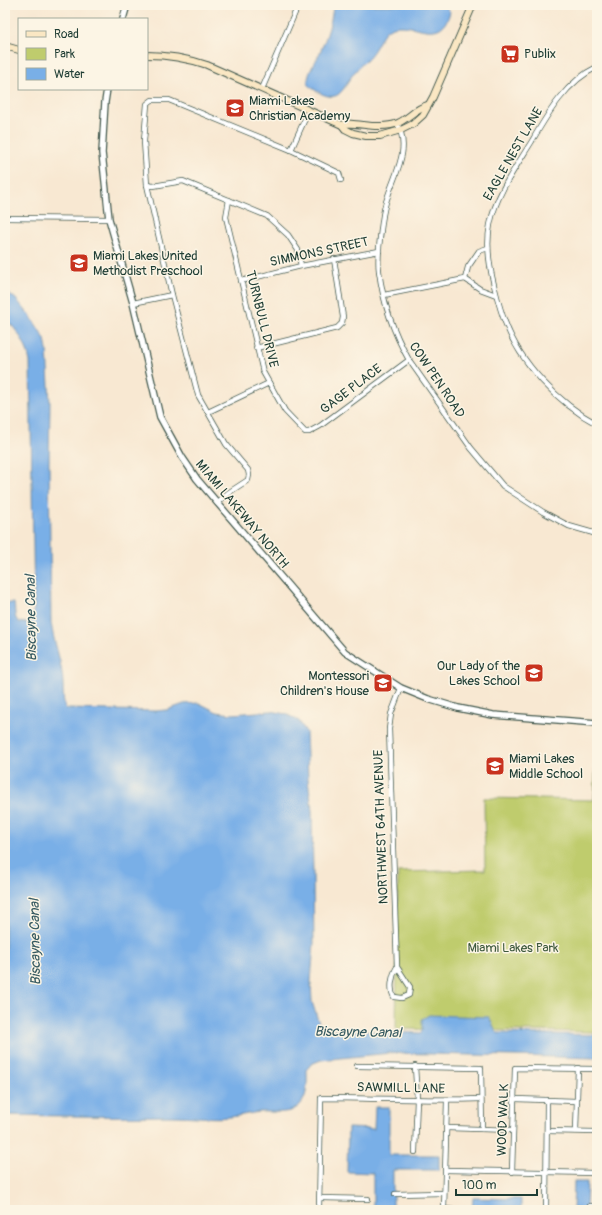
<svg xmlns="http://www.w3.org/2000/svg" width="602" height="1215" font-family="Pangolin,sans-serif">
  <rect width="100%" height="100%" fill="#fcf5e5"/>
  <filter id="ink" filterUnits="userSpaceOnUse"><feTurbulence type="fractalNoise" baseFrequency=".025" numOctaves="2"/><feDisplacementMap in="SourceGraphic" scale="8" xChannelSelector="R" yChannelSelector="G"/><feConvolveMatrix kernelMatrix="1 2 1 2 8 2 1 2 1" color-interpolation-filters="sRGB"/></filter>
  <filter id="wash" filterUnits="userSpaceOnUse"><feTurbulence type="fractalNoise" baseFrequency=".012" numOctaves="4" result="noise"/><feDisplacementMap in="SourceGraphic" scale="16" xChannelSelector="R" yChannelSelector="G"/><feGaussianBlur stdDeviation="0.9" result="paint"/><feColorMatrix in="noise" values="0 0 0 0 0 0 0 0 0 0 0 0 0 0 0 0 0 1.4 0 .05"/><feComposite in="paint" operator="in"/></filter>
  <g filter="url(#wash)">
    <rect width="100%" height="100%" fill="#f8e8d2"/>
    <path fill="#bfcc6d" stroke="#6f8450" d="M597,735v297l-201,-3 2,-157 87,-2 -1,-72 110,2z"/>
    <g fill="#79afe7" stroke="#4c768e">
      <path d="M333,5h112l5,7c-9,34 -35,9 -57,15 -10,3 -12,12 -17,20 -6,11 -15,17 -22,26 -5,6 -8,14 -14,20 -9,9 -24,-2 -32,-8 -2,-12 9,-24 13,-35 6,-14 11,-29 12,-45z"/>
      <path d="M5,291l11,8 15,18 14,22 2,11 3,53 -1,60 2,160c2,17 9,33 11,50 2,11 0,24 3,35l3,1 88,2 11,-1 17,-6 15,-1 18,9 15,2 39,-3 15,3 13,7 7,11 2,47 4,31 2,133 -3,38 1,21 9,27 99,4 2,-2v-12l7,-4 60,2 8,16 100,2v23l-207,-5 -69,7 -10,4 -4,5c0,13 2,31 -11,39 -10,7 -24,3 -36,4 -10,1 -20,4 -30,5 -19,2 -38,-1 -58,-1 -55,1 -111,0 -167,-1v-512h9c2,11 -2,23 16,19l2,-3 2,-11 -4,-246c-3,-17 -12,-32 -25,-43z"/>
      <path d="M375,1107h14v48h50v15h-46v40h-20v-37l-26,-1 1,-44 26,1z"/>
      <path d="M574,1182h13l-1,28h-13z"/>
      <path d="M473,1198l48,1v11h-49z"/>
    </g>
  </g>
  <g filter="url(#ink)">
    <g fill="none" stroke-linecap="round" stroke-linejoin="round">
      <g stroke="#40574c" stroke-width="6">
        <g id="minor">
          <path d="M597,67c-30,14 -49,46 -65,74 -16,26 -36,53 -42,84 -4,20 -1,40 4,60 3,12 6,25 11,37 15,41 54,82 92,102"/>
          <path d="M262,89l35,-81 -1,-3"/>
          <path d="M397,123c14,26 -1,48 -9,73 -3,8 -5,18 -6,26 -2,16 -5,34 -3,49 4,31 14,61 30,89l62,88 32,38 40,26 26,14 28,8"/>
          <path d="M291,150l18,-40"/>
          <path d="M147,185l6,1 30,-5 84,35 21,19 10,15 3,16"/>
          <path d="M229,200l-3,17 37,155 22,39 20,21h4l11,-6 89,-66"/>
          <path d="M5,218l104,1"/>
          <path d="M465,279l3,-12 11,-16 9,-3"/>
          <path d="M241,281l60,-15 78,-15"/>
          <path d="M384,295l81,-16 15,10 16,6"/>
          <path d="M133,303l39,-8"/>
          <path d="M256,348l81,-20 5,-5 1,-6 -9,-58"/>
          <path d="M208,412l61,-29"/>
          <path d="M217,503l11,-10 20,-13 1,-5 -1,-5 -22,-26 -28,-49 -26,-100 -25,-110 -3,-44 3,-37 5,-4h17l122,50 48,23 2,7"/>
          <path d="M397,967l13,20 -1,8 -7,3 -8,-1c-5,-8 -2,-22 3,-30l-8,-238 2,-15 10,-26"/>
          <path d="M357,1066l124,2 1,61"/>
          <path d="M415,1066l2,33 -2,53"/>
          <path d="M515,1099l62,2"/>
          <path d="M447,1128l66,2"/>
          <path d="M547,1131l50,1"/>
          <path d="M576,1131l2,-63"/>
          <path d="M446,1170l151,3"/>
          <path d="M512,1172l3,-104 82,1"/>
          <path d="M395,1194l49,-1"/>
          <path d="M320,1198l48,1"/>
          <path d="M590,1206h7"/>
          <path d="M444,1209l10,1"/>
          <path d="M319,1210l2,-112c53,0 107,3 160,1"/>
          <path d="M444,1210l3,-110"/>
          <path d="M546,1210l1,-109"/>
        </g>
      </g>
      <g stroke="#40574c" stroke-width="8">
        <g id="tertiary">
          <path d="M123,19l4,-14"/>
          <path d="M107,89l-2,13 -3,51 7,66 24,84 27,114 22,40 15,22 148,173 56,36 27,11 30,9 35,7 104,8"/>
        </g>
      </g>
      <g stroke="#40574c" stroke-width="8">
        <g id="secondary">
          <path d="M5,46l14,4"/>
          <path d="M147,55c22,0 39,3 60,10l135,60 3,4 8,4 13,3h14l21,-6 12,-6 10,-9 10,-18 40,-92"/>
          <path d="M342,125c7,-4 27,2 38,1 5,0 13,-1 18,-3 11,-5 18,-15 30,-18"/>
        </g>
      </g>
      <use href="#minor" stroke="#fff" stroke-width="4.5"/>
      <use href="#tertiary" stroke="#fff" stroke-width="5.5"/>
      <use href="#secondary" stroke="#fae7c3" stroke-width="6"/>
    </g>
  </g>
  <defs>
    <g id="supermarket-square" transform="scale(1)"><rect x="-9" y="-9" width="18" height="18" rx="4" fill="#c8321e" stroke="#fcf5e5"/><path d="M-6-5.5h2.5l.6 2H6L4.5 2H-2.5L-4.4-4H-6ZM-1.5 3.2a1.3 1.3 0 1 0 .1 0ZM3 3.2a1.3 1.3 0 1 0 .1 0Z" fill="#fff"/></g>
    <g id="school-square" transform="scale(1)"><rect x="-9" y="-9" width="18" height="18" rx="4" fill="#c8321e" stroke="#fcf5e5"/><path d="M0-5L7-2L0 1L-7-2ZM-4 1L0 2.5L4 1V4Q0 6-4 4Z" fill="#fff"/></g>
  </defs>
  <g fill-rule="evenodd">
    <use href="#supermarket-square" x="510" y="54"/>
    <use href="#school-square" x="235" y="108"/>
    <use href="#school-square" x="79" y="263"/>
    <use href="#school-square" x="534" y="673"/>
    <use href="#school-square" x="383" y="683"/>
    <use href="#school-square" x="495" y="766"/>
  </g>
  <g text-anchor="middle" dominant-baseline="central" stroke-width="3" stroke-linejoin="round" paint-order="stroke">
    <g font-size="13" fill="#1f3d34" stroke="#fcf5e5" text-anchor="start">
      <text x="524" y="54">Publix</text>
      <text x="249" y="101">Miami Lakes<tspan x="249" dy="15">Christian Academy</tspan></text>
      <text x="93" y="256">Miami Lakes United<tspan x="93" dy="15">Methodist Preschool</tspan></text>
      <text x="520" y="666" text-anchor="end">Our Lady of the<tspan x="520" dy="15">Lakes School</tspan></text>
      <text x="369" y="676" text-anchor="end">Montessori<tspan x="369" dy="15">Children's House</tspan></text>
      <text x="509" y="759">Miami Lakes<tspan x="509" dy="15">Middle School</tspan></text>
    </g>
    <g font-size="13" fill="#1f3d34" stroke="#fcf5e5">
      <text transform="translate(513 154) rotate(-60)">EAGLE NEST LANE</text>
      <text transform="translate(319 252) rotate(-12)">SIMMONS STREET</text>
      <text transform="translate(262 319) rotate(76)">TURNBULL DRIVE</text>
      <text transform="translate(437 380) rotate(56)">COW PEN ROAD</text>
      <text transform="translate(351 389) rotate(-37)">GAGE PLACE</text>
      <text transform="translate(242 514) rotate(50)">MIAMI LAKEWAY NORTH</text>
      <text transform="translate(381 827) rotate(-92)">NORTHWEST 64TH AVENUE</text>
      <text transform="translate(401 1088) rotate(1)">SAWMILL LANE</text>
      <text transform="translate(503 1120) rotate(-88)">WOOD WALK</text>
    </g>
    <g font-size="13" fill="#3f5a3f" stroke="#fcf5e5">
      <text x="513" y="948">Miami Lakes Park</text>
    </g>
    <g font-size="14" font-style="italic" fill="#365a61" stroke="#fcf5e5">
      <text transform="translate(31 618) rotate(-91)">Biscayne Canal</text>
      <text transform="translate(35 942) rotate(-91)">Biscayne Canal</text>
      <text transform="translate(358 1032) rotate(1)">Biscayne Canal</text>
    </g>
  </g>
  <rect width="602" height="1215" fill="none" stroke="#fcf5e5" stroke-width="20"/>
  <rect x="18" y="18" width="130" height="72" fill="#fcf5e5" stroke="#a4ab9e"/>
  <rect x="26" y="31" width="20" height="6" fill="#fae7c3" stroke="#a4ab9e"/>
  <text x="54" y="38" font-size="12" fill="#1f3d34">Road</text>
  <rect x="26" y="48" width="20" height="12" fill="#bfcc6d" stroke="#a4ab9e"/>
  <text x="54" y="58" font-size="12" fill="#1f3d34">Park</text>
  <rect x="26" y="68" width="20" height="12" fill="#79afe7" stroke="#a4ab9e"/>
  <text x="54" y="78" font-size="12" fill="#1f3d34">Water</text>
  <path d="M456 1189v6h81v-6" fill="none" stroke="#1f3d34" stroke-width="2"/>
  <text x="462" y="1189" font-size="12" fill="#1f3d34" stroke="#fcf5e5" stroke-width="3" paint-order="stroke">100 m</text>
</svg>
